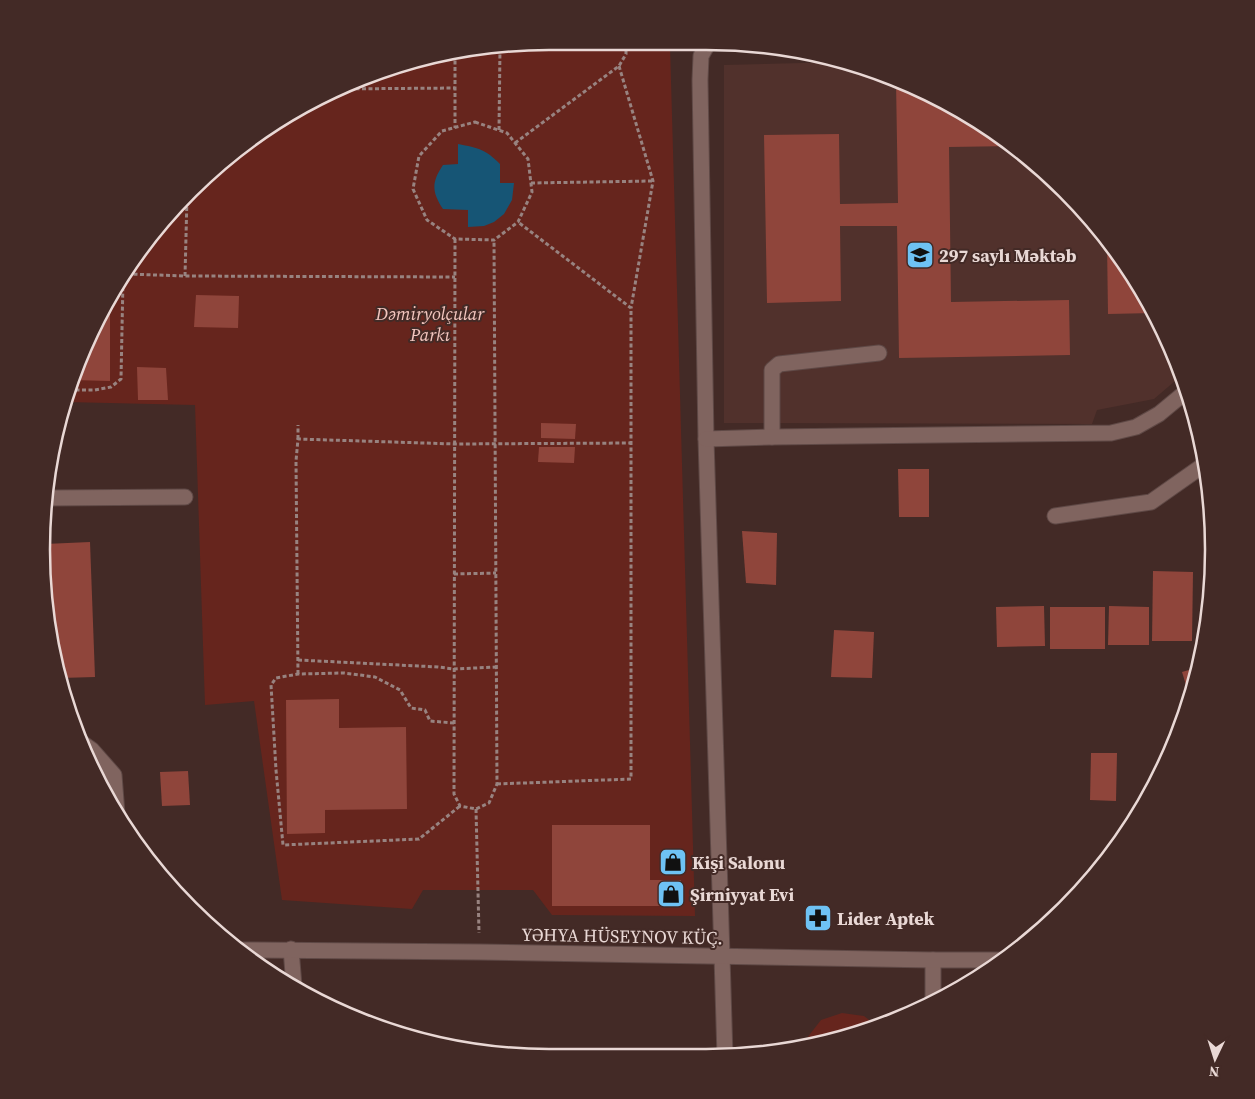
<svg xmlns="http://www.w3.org/2000/svg" width="1255" height="1099" font-family="'Source Serif 4',serif">
  <rect width="100%" height="100%" fill="#432a26"/>
  <path fill="#51312c" d="M845,62l24,6 90,41 56,37 73,69 58,81 36,79 -28,24 -57,11 -5,14 -368,-1v-358z"/>
  <g fill="#66251d">
    <path d="M550,41l120,5 25,870 -143,-1 -19,-25h-110l-11,19 -130,-9 -28,-199 -49,4 -10,-300 -129,-3 14,-47 66,-115 69,-73 109,-73 94,-36z"/>
    <path d="M842,1013l22,3 14,11 -9,4 -63,12 1,-5 14,-18z"/>
  </g>
  <path fill="#165575" d="M458,144c21,4 27,5 42,20v19h14l-2,17 -8,14 -10,8 -10,4 -16,1v-17l-25,-1c-11,-17 -12,-26 0,-44l15,-1z"/>
  <g fill="#8f453b">
    <path d="M896,81l63,28 55,37 -65,1 2,155 118,-2 1,55 -171,3 -2,-132h-57l1,75 -74,2 -3,-168 75,-1 1,70 58,-1z"/>
    <path d="M1107,242l39,54 8,17 -46,1z"/>
    <path d="M196,295l43,1 -1,32 -44,-1z"/>
    <path d="M110,303v78l-38,-1 8,-25z"/>
    <path d="M137,367l29,1 2,32h-30z"/>
    <path d="M541,423l35,1 -1,15 -34,-1z"/>
    <path d="M539,447h36l-1,16 -36,-1z"/>
    <path d="M898,469h31v48h-30z"/>
    <path d="M742,531l35,2 -1,52 -30,-2z"/>
    <path d="M90,542l5,135 -34,1 -16,-81 -1,-40 1,-13z"/>
    <path d="M1153,571l40,1 -1,69h-40z"/>
    <path d="M1044,606l1,40 -48,1 -1,-40z"/>
    <path d="M1109,606l40,1v38h-41z"/>
    <rect x="1050" y="607" width="55" height="42"/>
    <path d="M834,630l40,2 -2,46 -41,-1z"/>
    <path d="M1199,667l-3,14 -6,17 -8,-26z"/>
    <path d="M339,699v29l67,-1 1,82 -82,1v23l-38,1 -1,-134z"/>
    <path d="M1091,753h26l-1,48 -26,-1z"/>
    <path d="M188,771l2,34 -28,1 -2,-34z"/>
    <path d="M552,825h98v55h31v26h-129z"/>
  </g>
  <g fill="none" stroke-linecap="round" stroke-linejoin="round">
    <g stroke="#5f4946" stroke-width="17">
      <g id="lane">
        <path d="M772,437v-67l7,-6 100,-11"/>
        <path d="M722,956l3,101"/>
        <path d="M933,1002v-42"/>
      </g>
    </g>
    <g stroke="#5f4946" stroke-width="17">
      <g id="street">
        <path d="M706,47l-5,9 -1,24 6,359 16,517"/>
        <path d="M706,439l66,-2 339,-4 25,-6 23,-13 29,-24"/>
        <path d="M48,498l137,-1"/>
        <path d="M1055,516l96,-14 54,-38"/>
        <path d="M82,743l10,7 22,25 3,39"/>
        <path d="M291,949l3,37"/>
      </g>
    </g>
    <g stroke="#5f4946" stroke-width="17">
      <path id="secondary" d="M242,950l237,2 454,8h68"/>
    </g>
    <g stroke="#988380" stroke-width="3" stroke-dasharray="4 2.5" stroke-linecap="butt">
      <path d="M455,54v74"/>
      <path d="M619,66l34,115 -22,127"/>
      <path d="M336,89l119,-1"/>
      <path d="M475,122l32,11 21,26 4,33 -14,30 -24,18 -39,-1 -28,-19 -14,-31 6,-33 23,-25z"/>
      <path d="M499,130l1,-82"/>
      <path d="M515,143l104,-77 7,-12v-10"/>
      <path d="M531,183l122,-2"/>
      <path d="M455,239l-1,555 6,12 16,3 13,-6 8,-19 -3,-544"/>
      <path d="M127,274l58,2 270,1"/>
      <path d="M185,276l2,-79"/>
      <path d="M69,390h26l16,-3 10,-8 2,-99"/>
      <path d="M298,439v-14"/>
      <path d="M454,574l42,-1"/>
      <path d="M298,660l140,7 16,2 43,-2"/>
      <path d="M298,674l-2,-213 2,-22 157,5 176,-1"/>
      <path d="M454,723l-24,-2 -5,-11 -14,-2 -11,-18 -25,-13 -31,-4 -46,1 -22,4 -5,7 5,85 7,75 136,-6 41,-33"/>
      <path d="M497,784l134,-5v-471l-113,-86"/>
      <path d="M476,809l3,124"/>
    </g>
    <use href="#lane" stroke="#80645f" stroke-width="15"/>
    <use href="#street" stroke="#80645f" stroke-width="15"/>
    <use href="#secondary" stroke="#80645f" stroke-width="15"/>
  </g>
  <defs>
    <g id="school-square" transform="scale(1.4375)"><rect x="-9" y="-9" width="18" height="18" rx="4" fill="#6ec2f4" stroke="#432a26"/><path d="M0-5L7-2L0 1L-7-2ZM-4 1L0 2.5L4 1V4Q0 6-4 4Z" fill="#111"/></g>
    <g id="shop-square" transform="scale(1.4375)"><rect x="-9" y="-9" width="18" height="18" rx="4" fill="#6ec2f4" stroke="#432a26"/><path d="M-5-2.5h2.3a2.7 3.5 0 0 1 5.4 0H5L5.5 6h-11ZM-1.5-2.5h3a1.5 2.3 0 0 0-3 0Z" fill="#111"/></g>
    <g id="pharmacy-square" transform="scale(1.4375)"><rect x="-9" y="-9" width="18" height="18" rx="4" fill="#6ec2f4" stroke="#432a26"/><path d="M-2-6h4v4h4v4h-4v4h-4v-4h-4v-4h4Z" fill="#111"/></g>
  </defs>
  <g fill-rule="evenodd">
    <use href="#school-square" x="920" y="255"/>
    <use href="#shop-square" x="673" y="862"/>
    <use href="#shop-square" x="671" y="894"/>
    <use href="#pharmacy-square" x="818" y="918"/>
  </g>
  <g text-anchor="middle" dominant-baseline="central" stroke-width="4" stroke-linejoin="round" paint-order="stroke">
    <g font-size="18" font-weight="bold" fill="#e9d8d5" stroke="#432a26" text-anchor="start">
      <text x="939" y="255">297 saylı Məktəb</text>
      <text x="692" y="862">Kişi Salonu</text>
      <text x="690" y="894">Şirniyyat Evi</text>
      <text x="837" y="918">Lider Aptek</text>
    </g>
    <g font-size="18" font-style="italic" fill="#f3c6bf" stroke="#432a26">
      <text x="430" y="313">Dəmiryolçular<tspan x="430" dy="21">Parkı</tspan></text>
    </g>
    <g font-size="18" fill="#e9d8d5" stroke="#432a26">
      <text transform="translate(622 936) rotate(1)">YƏHYA HÜSEYNOV KÜÇ.</text>
    </g>
  </g>
  <path d="M0 0H1255V1099H0ZM549 50H706A499 499 0 0 1 1205 549V550A499 499 0 0 1 706 1049H549A499 499 0 0 1 50 550V549A499 499 0 0 1 549 50Z" fill="#432a26" fill-rule="evenodd"/>
  <path fill="none" stroke="#e9d8d5" stroke-width="2.5" d="M549 50H706A499 499 0 0 1 1205 549V550A499 499 0 0 1 706 1049H549A499 499 0 0 1 50 550V549A499 499 0 0 1 549 50Z"/>
  <g transform="translate(1215 1059) rotate(184)" stroke="#432a26" stroke-width="4" paint-order="stroke">
  <path d="M0-4L9 19L0 12L-9 19Z" fill="#e9d8d5"/>
  <text y="-8" font-size="14" font-weight="bold" text-anchor="middle" fill="#e9d8d5">N</text>
  </g>
</svg>
